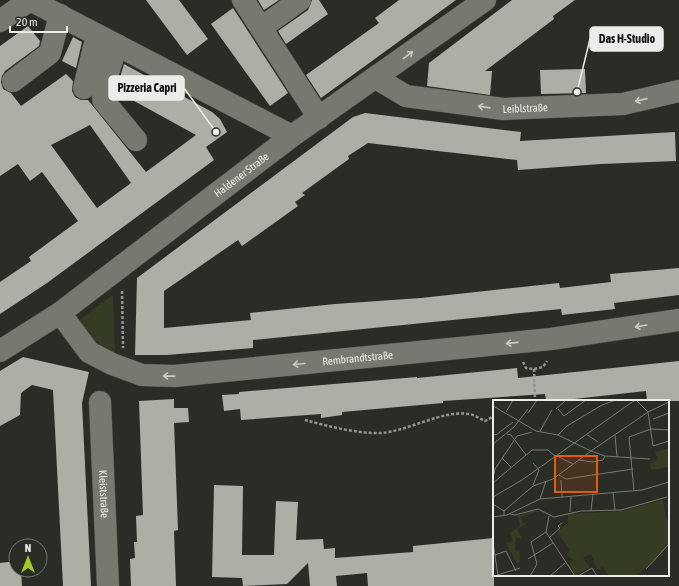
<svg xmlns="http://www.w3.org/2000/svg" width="679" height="586" font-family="'Asap Condensed',sans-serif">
  <rect width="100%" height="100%" fill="#2a2d25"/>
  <path fill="#343c24" d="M113,295l2,60 -24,-17 -12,-18z"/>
  <g fill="#abafa5" fill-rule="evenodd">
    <path d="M146,0h33l29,39 -21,16z"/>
    <path d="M258,0h21l-15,10z"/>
    <path d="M312,0h7l9,14 -42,30 -8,-13 30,-21z"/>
    <path d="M399,0h57l-135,98 -15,-23 73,-52 -4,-5z"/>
    <path d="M512,0h63l-22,16 1,3 -69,52h7l-2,24 -63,-9 2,-23z"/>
    <path d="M233,8l55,85 -18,13 -59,-82z"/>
    <path d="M28,26l12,15 -1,5 -34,25 -3,5 -1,6 2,7 8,4 10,13 45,-32 7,7 -1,10 3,6 6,3h7l58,72 50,-37 -80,-44 8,-27 88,48 8,7 7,13 -21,15 8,13 -167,123 -47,31v-32l31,-21 -2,-4 49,-36 -36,-49 -12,9 -12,-17 -18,12v-130zM90,125l41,58 -34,25 -46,-63z"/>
    <path d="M73,37l9,5 -6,26 -14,-7z"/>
    <path d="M585,69l1,24 -45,1 -1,-24z"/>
    <path d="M365,113l156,19 -1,9 155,-9 1,29 -75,3 -83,6 -1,-10 -149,-17 -20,13 1,3 -47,34 3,2 -10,7 3,4 -56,40 -4,-6 -74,51v37l87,-8 -1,-7 85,-9 86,-6 138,-15 1,5 51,-6 -1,-8 69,-6v27l-65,8 1,6 -53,6 -1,-6 -308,31v8l-86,7h-32l2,-77 216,-161z"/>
    <path d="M23,357l66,15 -7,31 9,183h-28l-10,-196 -21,-5 -11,8 -1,22 -20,11v-55z"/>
    <path d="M679,361v40h-32l-1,-10 -90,10h-10l-1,-7 -102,7v2l-101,9v3l-21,3v-4l-80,6 -1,-11 -16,2 -2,-16 17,-1v-2l178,-15v1l100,-10 1,10z"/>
    <path d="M174,399v9h14l1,14 -15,1 4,107 -4,1 2,55h-45l-1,-27 5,-1 -1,-16h3l-1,-26 7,-1 -4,-114z"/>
    <path d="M214,485l29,1 -1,69h32l2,-54 22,1 -2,38 27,-1 1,10 11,-1v10l78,-6v-6l81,-8v48h-126l-1,-13 -31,3 1,10h-27l-2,-23 -21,21 -44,2 -1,-8 -30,-1z"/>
    <path d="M16,561v9h5l1,16h-22v-23z"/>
  </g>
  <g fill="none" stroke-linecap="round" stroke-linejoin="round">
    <g stroke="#474942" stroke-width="23">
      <g id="minor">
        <path d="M30,0l262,136"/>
        <path d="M243,0l76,118"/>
        <path d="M0,21l30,-21"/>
        <path d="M261,28l39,-28"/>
        <path d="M117,45l-13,40 -1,15 33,40"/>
        <path id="s1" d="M376,78l30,18 97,13 120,-5 56,-13"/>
        <path d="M13,81l37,-28 10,-38"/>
        <path d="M84,88l13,-53"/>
        <path id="s2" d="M60,313l29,39 23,12 30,11 32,1 377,-37 128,-19"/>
        <path id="s3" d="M0,351l60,-38 232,-177 193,-136"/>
        <path id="s4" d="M100,402l8,184"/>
      </g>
    </g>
    <g stroke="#93958f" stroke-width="2.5" stroke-dasharray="3 2" stroke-linecap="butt">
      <path d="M122,291l1,57"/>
      <path d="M523,362l3,6 8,1 9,-2 4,-6"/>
      <path d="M534,369l1,32"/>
      <path d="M305,420c22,6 53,14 76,13 28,-2 61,-23 87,-19 6,0 12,5 17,7l9,-5"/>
    </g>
    <use href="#minor" stroke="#75796f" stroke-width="22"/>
  </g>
  <defs><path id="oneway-shaft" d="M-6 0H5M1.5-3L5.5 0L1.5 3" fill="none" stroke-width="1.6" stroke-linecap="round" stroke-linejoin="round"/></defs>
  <g stroke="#c8cac4">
    <use href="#oneway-shaft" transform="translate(408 55) rotate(-36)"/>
    <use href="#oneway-shaft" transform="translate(641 100) rotate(167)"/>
    <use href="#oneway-shaft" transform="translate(484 107) rotate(-172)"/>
    <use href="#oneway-shaft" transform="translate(641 326) rotate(170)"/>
    <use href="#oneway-shaft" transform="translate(512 343) rotate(174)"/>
    <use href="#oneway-shaft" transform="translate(299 364) rotate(175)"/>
    <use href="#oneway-shaft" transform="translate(169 376) rotate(-179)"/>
  </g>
  <g text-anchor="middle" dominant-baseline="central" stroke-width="4" stroke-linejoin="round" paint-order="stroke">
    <g font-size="11" fill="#ebede8" stroke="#2a2d25">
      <text stroke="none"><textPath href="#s1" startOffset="155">Leiblstraße</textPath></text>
      <text stroke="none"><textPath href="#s3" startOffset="299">Haldener Straße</textPath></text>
      <text stroke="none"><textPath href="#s2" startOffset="323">Rembrandtstraße</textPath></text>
      <text stroke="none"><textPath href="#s4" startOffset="92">Kleiststraße</textPath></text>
    </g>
  </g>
  <g transform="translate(493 400)">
    <rect width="176" height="176" fill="#2a2d25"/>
    <path d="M176,48v19l-18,3 -1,-6 7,-5 -2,-7zM170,100l3,18 3,3v23l-24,25 -9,7h-27l-6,-9 -6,3 -6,-16 -8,4 7,9 -14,8 -8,-10 5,-5 -7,-5 4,-5 -13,-18 11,-9v-9l54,-3zM40,111h7l-19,6 2,6 6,-1 -12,7 5,10 -6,-2 -1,12 1,3 3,-1 1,11 -3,2 -11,-21 7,-2 -3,-8 10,-7 -2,-10z" fill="#343c24"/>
    <path fill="none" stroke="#777a73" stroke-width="1" d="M143,0l12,12 5,34 16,-5M0,6l43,25 22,4 33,16 57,-39 21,-10M63,9l10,-9M65,9l6,7 22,-16M13,12l7,-12M35,13l9,-13M160,19l16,-6M47,31l12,-21M0,34l3,1 17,-13M14,34l4,1 15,20M93,34l12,8M65,35l9,-9 35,-21 14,-5M122,35l2,22M0,44l21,-17 14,-18M64,56l16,8M9,58l10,10M85,60l15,2 10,-2 2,-4M40,63l6,7 -6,15M66,75l7,4 67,-10M0,78l2,-9 22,-33 15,-4M68,80l1,17M0,83l39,-33h16l7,6M141,91l-5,-54 22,-8 18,1M120,93l2,17M0,97l29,-17 113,-80M47,99l6,-18M0,104l11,7M98,110l2,-16M77,112l1,-16M17,114l5,1 23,-6 16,8 27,-6 40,-1 46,-13M11,115v-4l29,-25 20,-7 38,-28 14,5 45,3M56,116l-3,16 29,44M0,117l14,-2 33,-16 102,-9 27,-8M57,137l10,-9 -2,-2 4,-3M0,142l5,34M2,155l11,-4 10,20M35,159l25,-16M153,169l23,-25M4,175l23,-7M37,176l7,-12 -6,-22 15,-10M57,176l15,-13M85,176l14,-8 5,8"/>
    <path fill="#e8590c" fill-opacity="0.15" stroke="#e8590c" stroke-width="2" d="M62,56h42v36h-42z"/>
    <rect width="176" height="176" fill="none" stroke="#ebede8" stroke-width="2"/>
  </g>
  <path fill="none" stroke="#ebede8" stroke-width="1.5" d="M577 92L590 39M216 132L184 88"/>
  <g fill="#ebede8" stroke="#2a2d25" stroke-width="1.5">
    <circle cx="577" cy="92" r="4"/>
    <circle cx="216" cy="132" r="4"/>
  </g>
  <g fill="#ebede8" stroke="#ebede8" stroke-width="1.5">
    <rect x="590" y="27" width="73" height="24" rx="4"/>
    <rect x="109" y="76" width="75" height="24" rx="4"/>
  </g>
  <g font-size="12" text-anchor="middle" font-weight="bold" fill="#111">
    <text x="627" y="43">Das H-Studio</text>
    <text x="147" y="92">Pizzeria Capri</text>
  </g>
  <g transform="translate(28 558)"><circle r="19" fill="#2a2d25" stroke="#777a73"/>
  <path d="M0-3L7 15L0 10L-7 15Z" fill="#a2c927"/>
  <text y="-6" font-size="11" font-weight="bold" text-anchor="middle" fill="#ebede8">N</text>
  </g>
  <path d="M10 26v6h57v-6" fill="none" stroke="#ebede8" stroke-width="2"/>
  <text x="16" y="26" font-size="12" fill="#ebede8" stroke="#2a2d25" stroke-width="3" paint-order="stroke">20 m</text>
</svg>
